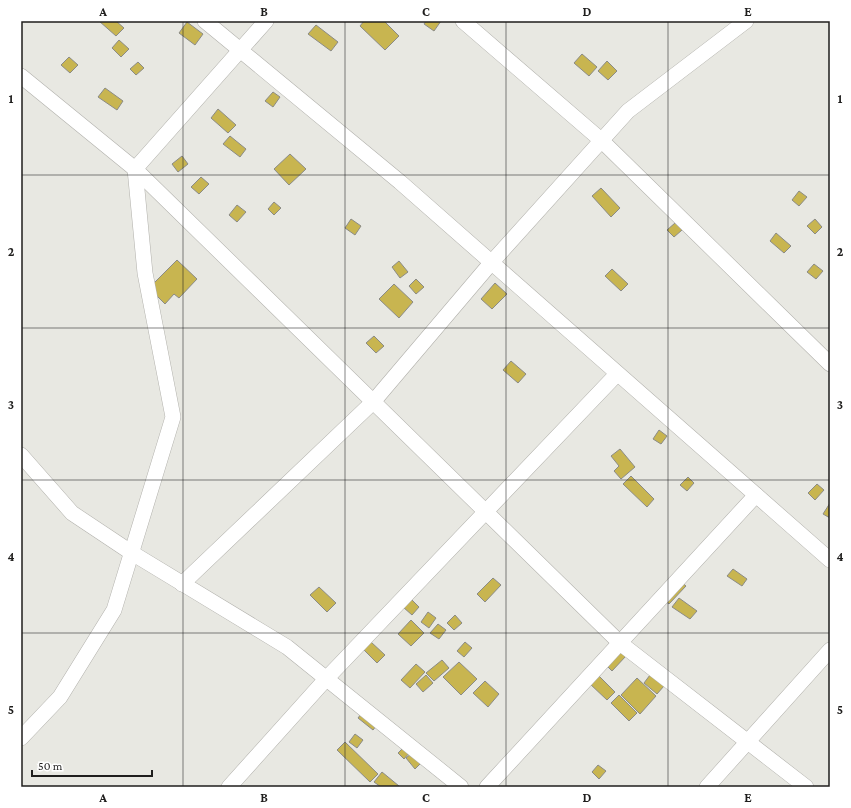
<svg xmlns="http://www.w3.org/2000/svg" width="851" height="808" font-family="'Crimson Pro',serif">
  <rect width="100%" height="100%" fill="#e8e8e2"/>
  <g fill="#c8b550" stroke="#8b8b86">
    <path d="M99,21h17l8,7 -8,8z"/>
    <path d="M364,21h20l15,15 -14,14 -25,-24z"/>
    <path d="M426,21h15l-7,10 -10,-7z"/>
    <path d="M187,22l16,12 -8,11 -16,-12z"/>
    <path d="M316,25l22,17 -7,9 -23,-17z"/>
    <path d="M119,40l10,9 -8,8 -9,-9z"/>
    <path d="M582,54l15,13 -8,9 -15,-13z"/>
    <path d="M69,57l9,8 -8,8 -9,-8z"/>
    <path d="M607,61l10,10 -9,9 -10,-9z"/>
    <path d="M138,62l6,6 -8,7 -6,-6z"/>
    <path d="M105,88l18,13 -6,9 -19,-13z"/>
    <path d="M273,92l7,5 -7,10 -8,-6z"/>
    <path d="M218,109l18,16 -8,8 -17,-15z"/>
    <path d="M230,136l16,13 -6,8 -17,-13z"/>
    <path d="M290,154l16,15 -17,16 -15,-16z"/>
    <path d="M182,156l6,8 -10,8 -6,-8z"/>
    <path d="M201,177l8,7 -10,10 -8,-7z"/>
    <path d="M601,188l19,20 -9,9 -19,-21z"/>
    <path d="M799,191l8,6 -8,9 -7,-6z"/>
    <path d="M274,202l7,6 -7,7 -6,-6z"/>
    <path d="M237,205l9,7 -9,10 -8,-7z"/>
    <path d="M351,219l10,7 -6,9 -10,-7z"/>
    <path d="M815,219l7,8 -7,7 -8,-8z"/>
    <path d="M675,223l7,7 -8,7 -7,-7z"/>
    <path d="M776,233l15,13 -7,7 -14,-12z"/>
    <path d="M177,260l20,19 -18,19 -5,-4 -9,10 -16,-16z"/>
    <path d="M399,261l9,11 -8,6 -8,-11z"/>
    <path d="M814,264l9,7 -7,8 -9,-7z"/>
    <path d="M612,269l16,15 -7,7 -16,-15z"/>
    <path d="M416,279l8,8 -8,7 -7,-8z"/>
    <path d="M495,283l12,11 -15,15 -11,-10z"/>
    <path d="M394,284l19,18 -14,16 -20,-19z"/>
    <path d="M374,336l10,10 -8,7 -10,-10z"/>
    <path d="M511,361l15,13 -8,9 -15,-13z"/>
    <path d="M659,430l8,6 -6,8 -8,-5z"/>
    <path d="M620,449l15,18 -14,12 -7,-8 5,-5 -8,-10z"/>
    <path d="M631,476l23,23 -7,8 -24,-23z"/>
    <path d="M688,477l6,6 -7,8 -7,-6z"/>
    <path d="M817,484l7,6 -9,10 -7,-7z"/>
    <path d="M830,503v15l-7,-4z"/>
    <path d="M733,569l14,10 -5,7 -15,-10z"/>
    <path d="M493,578l8,7 -16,17 -8,-8z"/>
    <path d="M680,581l6,5 -17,18 -6,-5z"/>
    <path d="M319,587l17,16 -9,9 -17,-17z"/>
    <path d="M679,598l18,13 -7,8 -18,-12z"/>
    <path d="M411,599l8,8 -7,8 -9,-8z"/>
    <path d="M428,612l8,6 -7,10 -8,-6z"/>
    <path d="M455,615l7,8 -8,7 -7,-7z"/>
    <path d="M411,620l13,13 -13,13 -13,-12z"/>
    <path d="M438,624l8,6 -7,9 -9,-6z"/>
    <path d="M371,642l14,13 -8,8 -14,-14z"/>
    <path d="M465,642l7,6 -8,9 -7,-6z"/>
    <path d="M618,648l8,8 -14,15 -8,-8z"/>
    <path d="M442,660l7,8 -15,13 -8,-8z"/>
    <path d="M459,662l18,17 -16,16 -18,-18z"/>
    <path d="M416,664l9,8 -15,16 -9,-8z"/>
    <path d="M426,675l7,8 -10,9 -7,-8z"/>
    <path d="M598,675l17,17 -8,8 -18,-17z"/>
    <path d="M650,675l14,11 -7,8 -13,-11z"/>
    <path d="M637,678l19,18 -16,18 -19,-19z"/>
    <path d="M485,681l14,13 -11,13 -15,-14z"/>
    <path d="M619,695l18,18 -8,8 -18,-18z"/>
    <path d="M364,710l15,12 -6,8 -15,-12z"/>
    <path d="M355,734l8,6 -6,8 -8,-6z"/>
    <path d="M345,742l33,32 -8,8 -33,-32z"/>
    <path d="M405,746l6,5 -7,8 -6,-6z"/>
    <path d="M413,752l9,10 -7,7 -9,-11z"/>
    <path d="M598,765l8,6 -7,8 -7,-7z"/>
    <path d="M382,772l17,14v1h-18l-7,-5z"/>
  </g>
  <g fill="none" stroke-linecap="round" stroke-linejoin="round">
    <g stroke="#b1b0ab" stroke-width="16">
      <g id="street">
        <path d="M205,21l195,161 430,378"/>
        <path d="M463,21l138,119 229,224"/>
        <path d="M21,76l114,93 485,474 186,144"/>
        <path d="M21,455l51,58 60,40 155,94 174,140"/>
        <path d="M182,584l191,-182 118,-139 137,-152 118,-90"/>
        <path d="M21,738l39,-41 54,-87 59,-193 -28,-144 -10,-104 131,-148"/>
        <path d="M229,787l97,-108 291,-305"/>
        <path d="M487,787l269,-292"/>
        <path d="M707,787l123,-137"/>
      </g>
    </g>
    <use href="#street" stroke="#fff" stroke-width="15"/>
  </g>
  <path fill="none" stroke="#1f1e1d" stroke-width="1" stroke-opacity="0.55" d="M183,21v766M345,21v766M506,21v766M668,21v766M21,175h809M21,328h809M21,480h809M21,633h809"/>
  <rect width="851" height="808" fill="none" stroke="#ffffff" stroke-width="44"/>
  <path d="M32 770v6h120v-6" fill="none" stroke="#1f1e1d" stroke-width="2"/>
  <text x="38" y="770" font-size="12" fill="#1f1e1d" stroke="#ffffff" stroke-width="3" paint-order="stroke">50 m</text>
  <rect x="22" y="22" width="807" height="764" fill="none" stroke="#1f1e1d" stroke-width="1.5"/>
  <g font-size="13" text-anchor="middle" font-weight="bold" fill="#1f1e1d">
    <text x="103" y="16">A</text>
    <text x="264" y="16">B</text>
    <text x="426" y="16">C</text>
    <text x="587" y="16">D</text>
    <text x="748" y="16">E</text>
    <text x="11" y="103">1</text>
    <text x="840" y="103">1</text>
    <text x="11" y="256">2</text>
    <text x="840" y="256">2</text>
    <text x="11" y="409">3</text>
    <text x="840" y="409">3</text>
    <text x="11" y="561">4</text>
    <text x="840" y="561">4</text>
    <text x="11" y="714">5</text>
    <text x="840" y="714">5</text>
    <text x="103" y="802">A</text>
    <text x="264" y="802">B</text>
    <text x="426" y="802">C</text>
    <text x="587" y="802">D</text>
    <text x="748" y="802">E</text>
  </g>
</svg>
